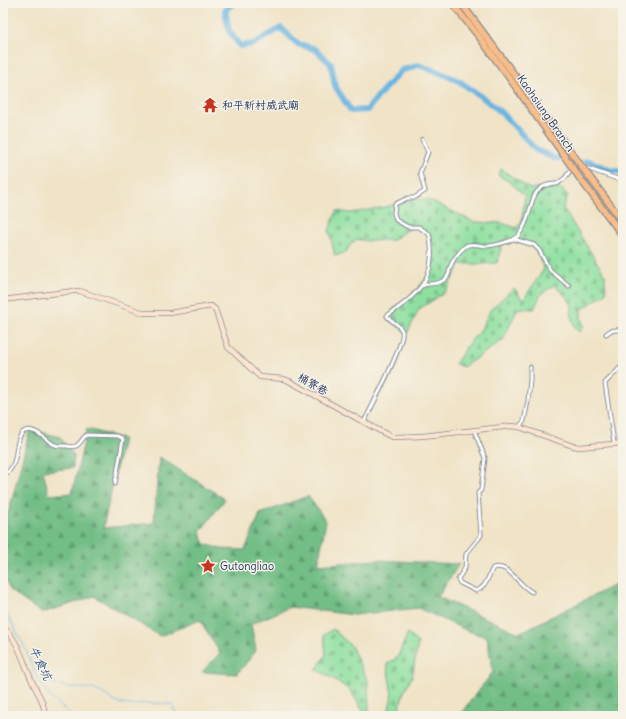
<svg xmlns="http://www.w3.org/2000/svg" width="626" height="719" font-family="Delius,'LXGW WenKai TC',sans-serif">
  <defs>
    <pattern id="forest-firs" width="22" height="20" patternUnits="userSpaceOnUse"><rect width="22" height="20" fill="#73be86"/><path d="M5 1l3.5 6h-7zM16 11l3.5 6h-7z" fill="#5e9b71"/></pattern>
    <pattern id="cemetery-stones" width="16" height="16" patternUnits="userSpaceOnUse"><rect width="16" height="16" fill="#8fe0a0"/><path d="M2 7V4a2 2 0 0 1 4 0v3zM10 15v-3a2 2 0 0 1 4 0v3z" fill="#7bc08c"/></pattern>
  </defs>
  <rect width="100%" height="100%" fill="#f7f3e8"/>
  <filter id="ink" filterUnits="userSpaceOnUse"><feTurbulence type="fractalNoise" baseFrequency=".025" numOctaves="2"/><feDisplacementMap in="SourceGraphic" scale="8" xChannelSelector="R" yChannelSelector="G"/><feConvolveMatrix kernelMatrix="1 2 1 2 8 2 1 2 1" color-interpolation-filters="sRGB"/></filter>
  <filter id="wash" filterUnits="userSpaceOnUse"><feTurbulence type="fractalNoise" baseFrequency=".012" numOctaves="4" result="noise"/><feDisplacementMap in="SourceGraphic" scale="16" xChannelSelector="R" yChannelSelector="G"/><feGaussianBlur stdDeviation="0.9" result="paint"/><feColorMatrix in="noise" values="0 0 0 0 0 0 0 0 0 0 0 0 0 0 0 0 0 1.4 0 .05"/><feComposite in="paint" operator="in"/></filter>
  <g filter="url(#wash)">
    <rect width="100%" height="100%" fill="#f0e3c6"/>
    <path fill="url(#forest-firs)" stroke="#477672" d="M30,429l30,8 14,19 -1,12 -30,3 6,24 23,-2 15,-64 36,10 -20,89 51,-5 5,-66 66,42 -25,33 5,12 16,5 24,1 15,-36 48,-18 18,25 -8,44 59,-5 82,4 -21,33 81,36 104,-52v135h-100l-13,-4 -49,1 32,-41 -6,-35 -19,-6 -50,-23 -64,7 -64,-8 -39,17 5,27 -19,23 -35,-2 18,-19 -20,-33 -40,16 -66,-40 -26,9 -26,8 -32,-22 -7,-16v-59l6,-5z"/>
    <g fill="url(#cemetery-stones)" stroke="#55887f">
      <path d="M501,169l29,20 20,-3h8l10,9 -5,13 42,67 1,18c-8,6 -17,11 -25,17v8l3,9 -5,5c-9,-10 -8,-15 -7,-27l-8,-11 -10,-9 -13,9 -7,15 -16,-1 -15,32 -40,27 -8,-3 14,-21 11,-12 11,-22 23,-21 9,12 21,-31 -8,-18 -8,-8 -25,-3 -6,23 -15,1h-21l-17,29 -25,16 -12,25 -18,-15 4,-10 16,-11 19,-21 6,-16 -2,-18 -5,-11 -12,-6 -13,7 -8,7 -28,1 -9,-2 -7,6 -4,7 -11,4 -6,-26 8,-19 14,2 34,-6 29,-8 15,1 45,22 27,1 16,5 5,-8 3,-24 -14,-13 -13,-8z"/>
      <path d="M333,629l18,17 17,35 1,31 -7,-3 -12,-19 -21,-14 -13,-6 10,-15 -2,-20z"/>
      <path d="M408,633l10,10 -6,34 -8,15 -7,24h-6l-3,-2 4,-19 -5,-31 10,-6z"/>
    </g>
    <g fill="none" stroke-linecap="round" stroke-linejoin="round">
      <g stroke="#68b3e1" stroke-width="1">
        <path d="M559,159h4"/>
        <path d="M580,160l6,1"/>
        <path d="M3,612l5,4 17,32 13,32 13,18 12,10 9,8"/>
        <path d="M41,679l26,8 26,2 11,5 11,8 7,2 11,1 17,-2 22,1 4,10 -2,2"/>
        <path d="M282,716l3,-1 33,1"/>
      </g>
      <g stroke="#68b3e1" stroke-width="6">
        <path d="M234,3l-9,7 4,21 11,15 13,-2 28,-16 17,16 17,5 16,15 4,22 16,25 16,-1 17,-21 18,-19 9,-2 7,-3 18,6 23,10 27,19 18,15 22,24 10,11 18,8 5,1"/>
        <path d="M586,161h3l20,9 14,2"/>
      </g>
    </g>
  </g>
  <g filter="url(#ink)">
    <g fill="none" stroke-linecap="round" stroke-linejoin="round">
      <g stroke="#868992" stroke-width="5">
        <g id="street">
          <path d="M514,239l20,6 5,5 11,20 19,16"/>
          <path d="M422,286c8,-4 18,0 25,-9 3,-3 2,-10 5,-14 2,-5 11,-16 16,-18 6,-2 12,1 19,1 5,0 22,-4 26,-7 3,-1 6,-4 7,-6 15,-18 5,-50 37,-49l8,-6 10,-14 48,17"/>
          <path d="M606,334l4,-3 13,-2"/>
          <path d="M364,422c7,-14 42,-80 38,-91 -2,-7 -11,-9 -15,-15 20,-14 43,-30 44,-57 1,-7 0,-14 -1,-21l-1,-4 -10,-7h-11l-12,-7 -2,-7 1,-9 13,-6h6l11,-7 -5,-18 8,-21 -6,-13"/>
          <path d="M519,427l5,-6 4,-20 2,-21v-13"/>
          <path d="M474,430l11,28 -4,32 -3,3 3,42 -2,3 -13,16 -1,14 -7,11 2,4 16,8c11,-4 11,-13 17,-23 16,-5 25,17 39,24"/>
          <path d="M614,443l-9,-60 18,-18"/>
          <path d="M3,476c5,-3 9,-8 11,-14 3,-8 2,-27 11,-31 11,-4 21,10 30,14 4,1 8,1 12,1 3,1 6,1 9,0 4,-2 7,-8 10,-11l32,1 5,3 -8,45"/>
        </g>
      </g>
      <g stroke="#868992" stroke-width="6">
        <g id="secondary">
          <path d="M3,300l71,-9h6l64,22h26l41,-7 4,3 13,38 32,30 24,2 5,2 93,51 10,5h4l27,-1 89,-10 7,1 54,19 7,1 43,-4"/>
          <path d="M3,627c15,12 21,37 29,54 6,14 12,19 13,35"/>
        </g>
      </g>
      <g stroke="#868992" stroke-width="8">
        <g id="highway">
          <path d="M452,3l28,35 38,52"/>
          <path d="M461,3l64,86"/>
          <path d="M588,175l35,47"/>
          <path d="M579,177l44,59"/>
        </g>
      </g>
      <use href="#street" stroke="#fff" stroke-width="3"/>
      <use href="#secondary" stroke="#fce5d0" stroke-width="4.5"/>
      <use href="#highway" stroke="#f8bd89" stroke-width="5.5"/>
      <g stroke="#868992" stroke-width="8" stroke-linecap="butt">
        <g id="highway-bridge">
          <path d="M525,89l63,86"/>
          <path d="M518,90l61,87"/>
        </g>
      </g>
      <use href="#highway-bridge" stroke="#f8bd89" stroke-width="5.5"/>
    </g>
  </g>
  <defs>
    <g id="temple-bare" transform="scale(1.2)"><path d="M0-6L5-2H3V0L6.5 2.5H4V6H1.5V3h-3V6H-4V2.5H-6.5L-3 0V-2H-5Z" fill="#c8321e" stroke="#f7f3e8" stroke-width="2.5" paint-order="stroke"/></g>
    <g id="sight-bare" transform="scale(1.2)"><path d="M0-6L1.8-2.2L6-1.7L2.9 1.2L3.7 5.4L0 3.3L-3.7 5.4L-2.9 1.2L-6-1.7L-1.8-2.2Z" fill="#c8321e" stroke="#f7f3e8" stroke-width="2.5" paint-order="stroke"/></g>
  </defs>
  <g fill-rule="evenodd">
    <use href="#temple-bare" x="210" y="105"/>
    <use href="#sight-bare" x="208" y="566"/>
  </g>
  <g text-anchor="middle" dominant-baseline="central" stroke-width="3" stroke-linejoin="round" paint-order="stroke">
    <g font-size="11" fill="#1b2f5e" stroke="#f7f3e8" text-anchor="start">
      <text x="222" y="105">和平新村威武廟</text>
      <text x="220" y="566">Gutongliao</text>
    </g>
    <g font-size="11" fill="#1b2f5e" stroke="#f7f3e8">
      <text transform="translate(546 113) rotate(55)">Kaohsiung Branch</text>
      <text transform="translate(313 384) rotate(29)">桶寮巷</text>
    </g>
    <g font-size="12" font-style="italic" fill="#325785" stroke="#f7f3e8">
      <text transform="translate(41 663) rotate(65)">牛食坑</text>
    </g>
  </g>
  <rect width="626" height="719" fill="none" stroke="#f7f3e8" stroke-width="16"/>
</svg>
